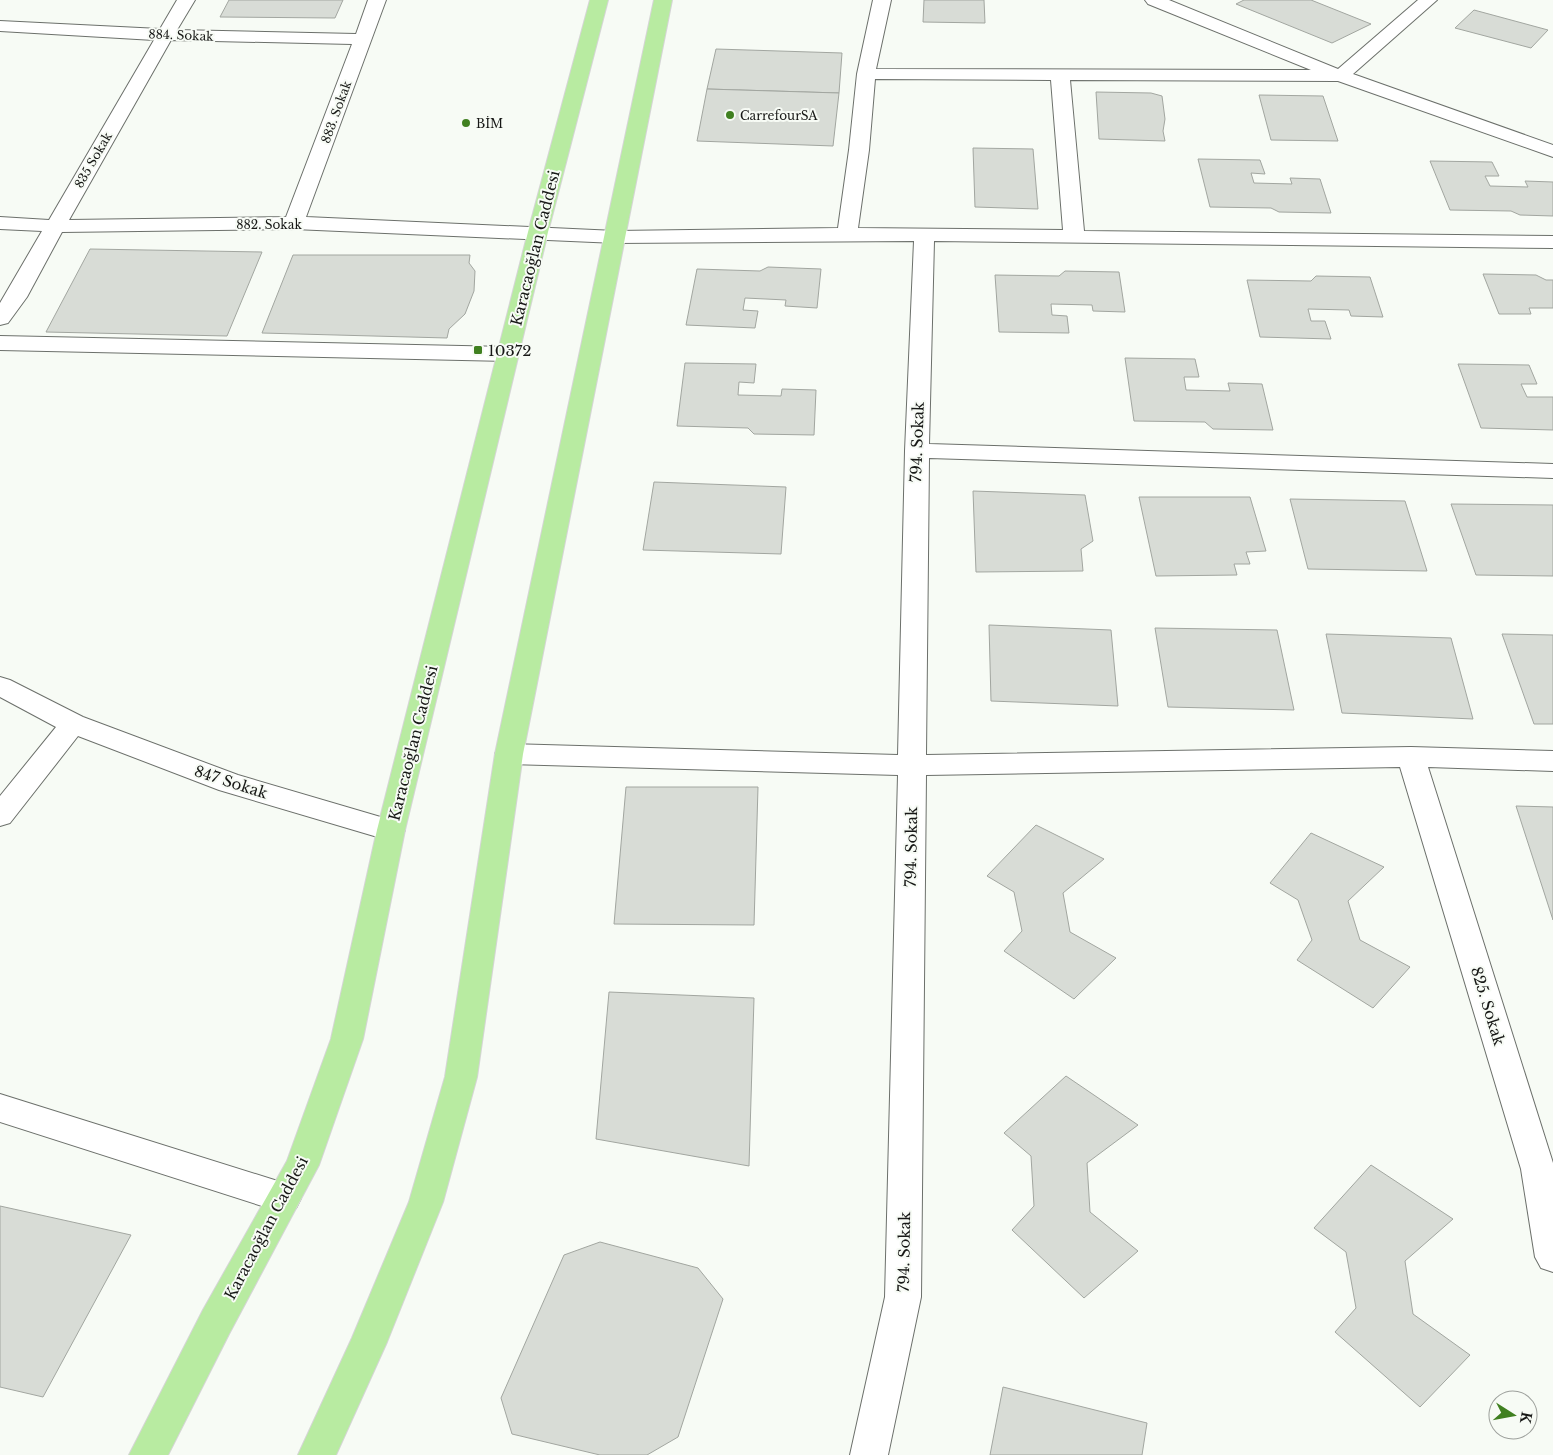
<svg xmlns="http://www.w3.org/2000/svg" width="1553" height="1455" font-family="'Libre Baskerville',serif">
  <rect width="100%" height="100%" fill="#f7fbf5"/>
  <g fill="#d8dcd6" stroke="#a2a6a0">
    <path d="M229,0h114l-8,18 -115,-1z"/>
    <path d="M924,0h60l1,23 -62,-1z"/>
    <path d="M1244,0h67l60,24 -39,19 -96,-39z"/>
    <path d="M1474,10l74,20 -17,18 -76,-20z"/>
    <path d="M716,49l126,4 -3,40 -132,-4z"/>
    <path d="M707,89l132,4 -6,53 -136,-5z"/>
    <path d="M1096,92l55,1 11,3 3,23 -2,12 2,10 -66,-2z"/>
    <path d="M1259,95l64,1 15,45 -67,-1z"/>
    <path d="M973,148l60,1 5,60 -63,-2z"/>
    <path d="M1198,159l62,1 5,14 -14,-1 3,10 38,1 -2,-6 30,1 11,34 -52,-1 -8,-4 -61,-1z"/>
    <path d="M1430,161l62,1 7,14h-14l5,10 38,1 -3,-6 28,1v34l-33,-1 -9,-4 -61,-1z"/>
    <path d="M90,249l172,3 -35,84 -181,-4z"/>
    <path d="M293,255h177l-1,8 6,8 -1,20 -9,23 -16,15 -2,9 -185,-5z"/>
    <path d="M768,267l53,2 -4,39 -32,-2 1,-6 -41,-2 -2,12 15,1 -3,17 -69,-3 11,-56 63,2z"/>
    <path d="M1065,271l54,1 6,40 -32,-1 -1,-6 -41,-1 1,11 15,1 2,17 -70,-1 -4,-57 64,1z"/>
    <path d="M1483,274l53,1 10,5h7v28h-24l2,6h-32z"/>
    <path d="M1316,276l54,1 13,40 -32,-1 -2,-6 -41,-1 3,12h14l6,18 -71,-2 -13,-57 64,1z"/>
    <path d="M1125,358l70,1 4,18h-15l2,13 44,1 -2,-8 34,1 11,46 -60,-1 -8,-7 -71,-1z"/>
    <path d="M685,363l71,1 -2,19 -15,-1 -1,13 43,1 1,-7 34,1 -2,45 -60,-1 -6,-6 -71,-2z"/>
    <path d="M1458,364l71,1 8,19h-16l6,13h26v33l-72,-2z"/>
    <path d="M654,482l132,5 -5,67 -138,-4z"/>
    <path d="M973,491l112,4 8,46 -12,8 2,22 -107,1z"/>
    <path d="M1139,497h111l16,54 -20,1 4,12h-16l3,11 -81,1z"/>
    <path d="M1290,499l115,2 22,70 -119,-2z"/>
    <path d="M1451,504l102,1v71l-77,-1z"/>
    <path d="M989,625l122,5 7,76 -127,-5z"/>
    <path d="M1155,628l122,2 17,80 -126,-3z"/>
    <path d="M1326,634l125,4 22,81 -131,-6z"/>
    <path d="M1502,634l51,1v89h-19z"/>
    <path d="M626,787h132l-4,138 -140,-1z"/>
    <path d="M1516,806l37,1v113z"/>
    <path d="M1036,825l68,34 -41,34 7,39 46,26 -42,41 -70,-48 18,-20 -8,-39 -27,-16z"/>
    <path d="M1311,833l73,34 -36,34 12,39 50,27 -37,41 -76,-48 15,-20 -14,-40 -28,-17z"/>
    <path d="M609,992l145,6 -5,168 -153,-27z"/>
    <path d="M1066,1076l72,49 -51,38 3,49 48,39 -54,47 -72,-68 22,-24 -3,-50 -27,-23z"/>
    <path d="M1371,1165l82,54 -48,42 8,53 57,41 -50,52 -85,-75 21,-24 -10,-56 -32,-24z"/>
    <path d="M0,1206l131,29 -88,162 -43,-10z"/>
    <path d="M600,1242l98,26 25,31 -45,138 -31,18h-47l-88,-21 -11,-36 63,-143z"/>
    <path d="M1003,1387l144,36 -5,32h-152z"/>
  </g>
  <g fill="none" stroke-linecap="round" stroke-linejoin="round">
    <g stroke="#6c706b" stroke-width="2">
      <g id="minor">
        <path d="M177,0h18l-18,30 179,4 12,-34h18l-80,217 310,14 222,-3 11,-78 8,-76 16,-74h18l-15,69 435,1 -163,-66 -3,-4h24l169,69 80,-69h19l-84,74 200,71v12l-215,-76 -268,-1 14,151 469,5v12l-619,-7 -5,203 624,20v14l-624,-20 -3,297 485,-8 142,4v20l-125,-4 125,396v109l-12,-4 -6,-11 -14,-88 -121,-402 -474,8 -5,522 -33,158h-38l35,-158 13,-522 -389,-11 -10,-3 -4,-7 4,-7 10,-3 389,11 7,-304 9,-210 -298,2 -322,-14 -232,3 -35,65 -19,26 -8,2v-22l42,-72 -42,-2v-12l49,3 105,-180 -154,-9v-10l160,8zM171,40l181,4 -66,173 -217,3zM875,79l176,1 12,150 -205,-2 11,-78z"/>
        <path d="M0,336l508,11 8,2 3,5 -3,5 -8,2 -508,-11z"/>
        <path d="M0,677l10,3 73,37 155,58 163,48 4,7 -4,7 -10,4 -172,-51 -141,-54 -68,87 -10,3v-30l56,-69 -56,-30z"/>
        <path d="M0,1094l284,89 12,5 5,10 -5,10 -12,5 -284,-91z"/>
      </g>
    </g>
    <g stroke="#d5d5d5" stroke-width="2">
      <g id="primary">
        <path d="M590,0h18l-60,232 -143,598 -42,209 -44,126 -90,169 -61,121h-39l74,-145 84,-149 44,-122 46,-209 151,-598z"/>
        <path d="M654,0h18l-149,754 -46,323 -34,125 -56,140 -51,113h-38l54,-117 57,-136 36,-125 50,-323z"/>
      </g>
    </g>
    <use href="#minor" fill="#fff" fill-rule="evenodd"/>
    <use href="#primary" fill="#b8eba1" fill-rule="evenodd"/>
  </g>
  <g fill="#408020" stroke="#f7fbf5" stroke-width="2">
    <circle cx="730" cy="115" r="5"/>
    <circle cx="466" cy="123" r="5"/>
    <rect x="473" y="345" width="10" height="10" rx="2.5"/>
  </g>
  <g text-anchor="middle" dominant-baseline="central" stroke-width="4" stroke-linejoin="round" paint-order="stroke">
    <g font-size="12" fill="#171816" stroke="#f7fbf5">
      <text transform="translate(181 35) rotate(2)">884. Sokak</text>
      <text transform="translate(336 112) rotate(-70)">883. Sokak</text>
      <text transform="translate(93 160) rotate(-60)">835 Sokak</text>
      <text x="269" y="224">882. Sokak</text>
    </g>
    <g font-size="12" fill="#171816" stroke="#f7fbf5" text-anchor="start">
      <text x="740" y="115">CarrefourSA</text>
      <text x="476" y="123">BİM</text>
    </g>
    <g font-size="15" fill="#171816" stroke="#f7fbf5">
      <text transform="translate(535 248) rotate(-76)">Karacaoğlan Caddesi</text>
      <text transform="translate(917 442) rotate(-88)">794. Sokak</text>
      <text transform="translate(413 743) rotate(-76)">Karacaoğlan Caddesi</text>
      <text transform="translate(231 782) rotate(18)">847 Sokak</text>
      <text transform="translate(911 847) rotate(-89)">794. Sokak</text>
      <text transform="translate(1488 1006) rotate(73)">825. Sokak</text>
      <text transform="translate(266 1228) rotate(-62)">Karacaoğlan Caddesi</text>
      <text transform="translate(904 1252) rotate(-89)">794. Sokak</text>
    </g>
    <g font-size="15" fill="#171816" stroke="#f7fbf5" text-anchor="start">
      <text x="488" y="350">10372</text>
    </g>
  </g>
  <g transform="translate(1513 1415) rotate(101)"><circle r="24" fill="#f7fbf5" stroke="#9da09c"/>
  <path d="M0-4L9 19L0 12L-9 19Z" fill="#408020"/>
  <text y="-8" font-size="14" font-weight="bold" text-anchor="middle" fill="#171816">K</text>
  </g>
</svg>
